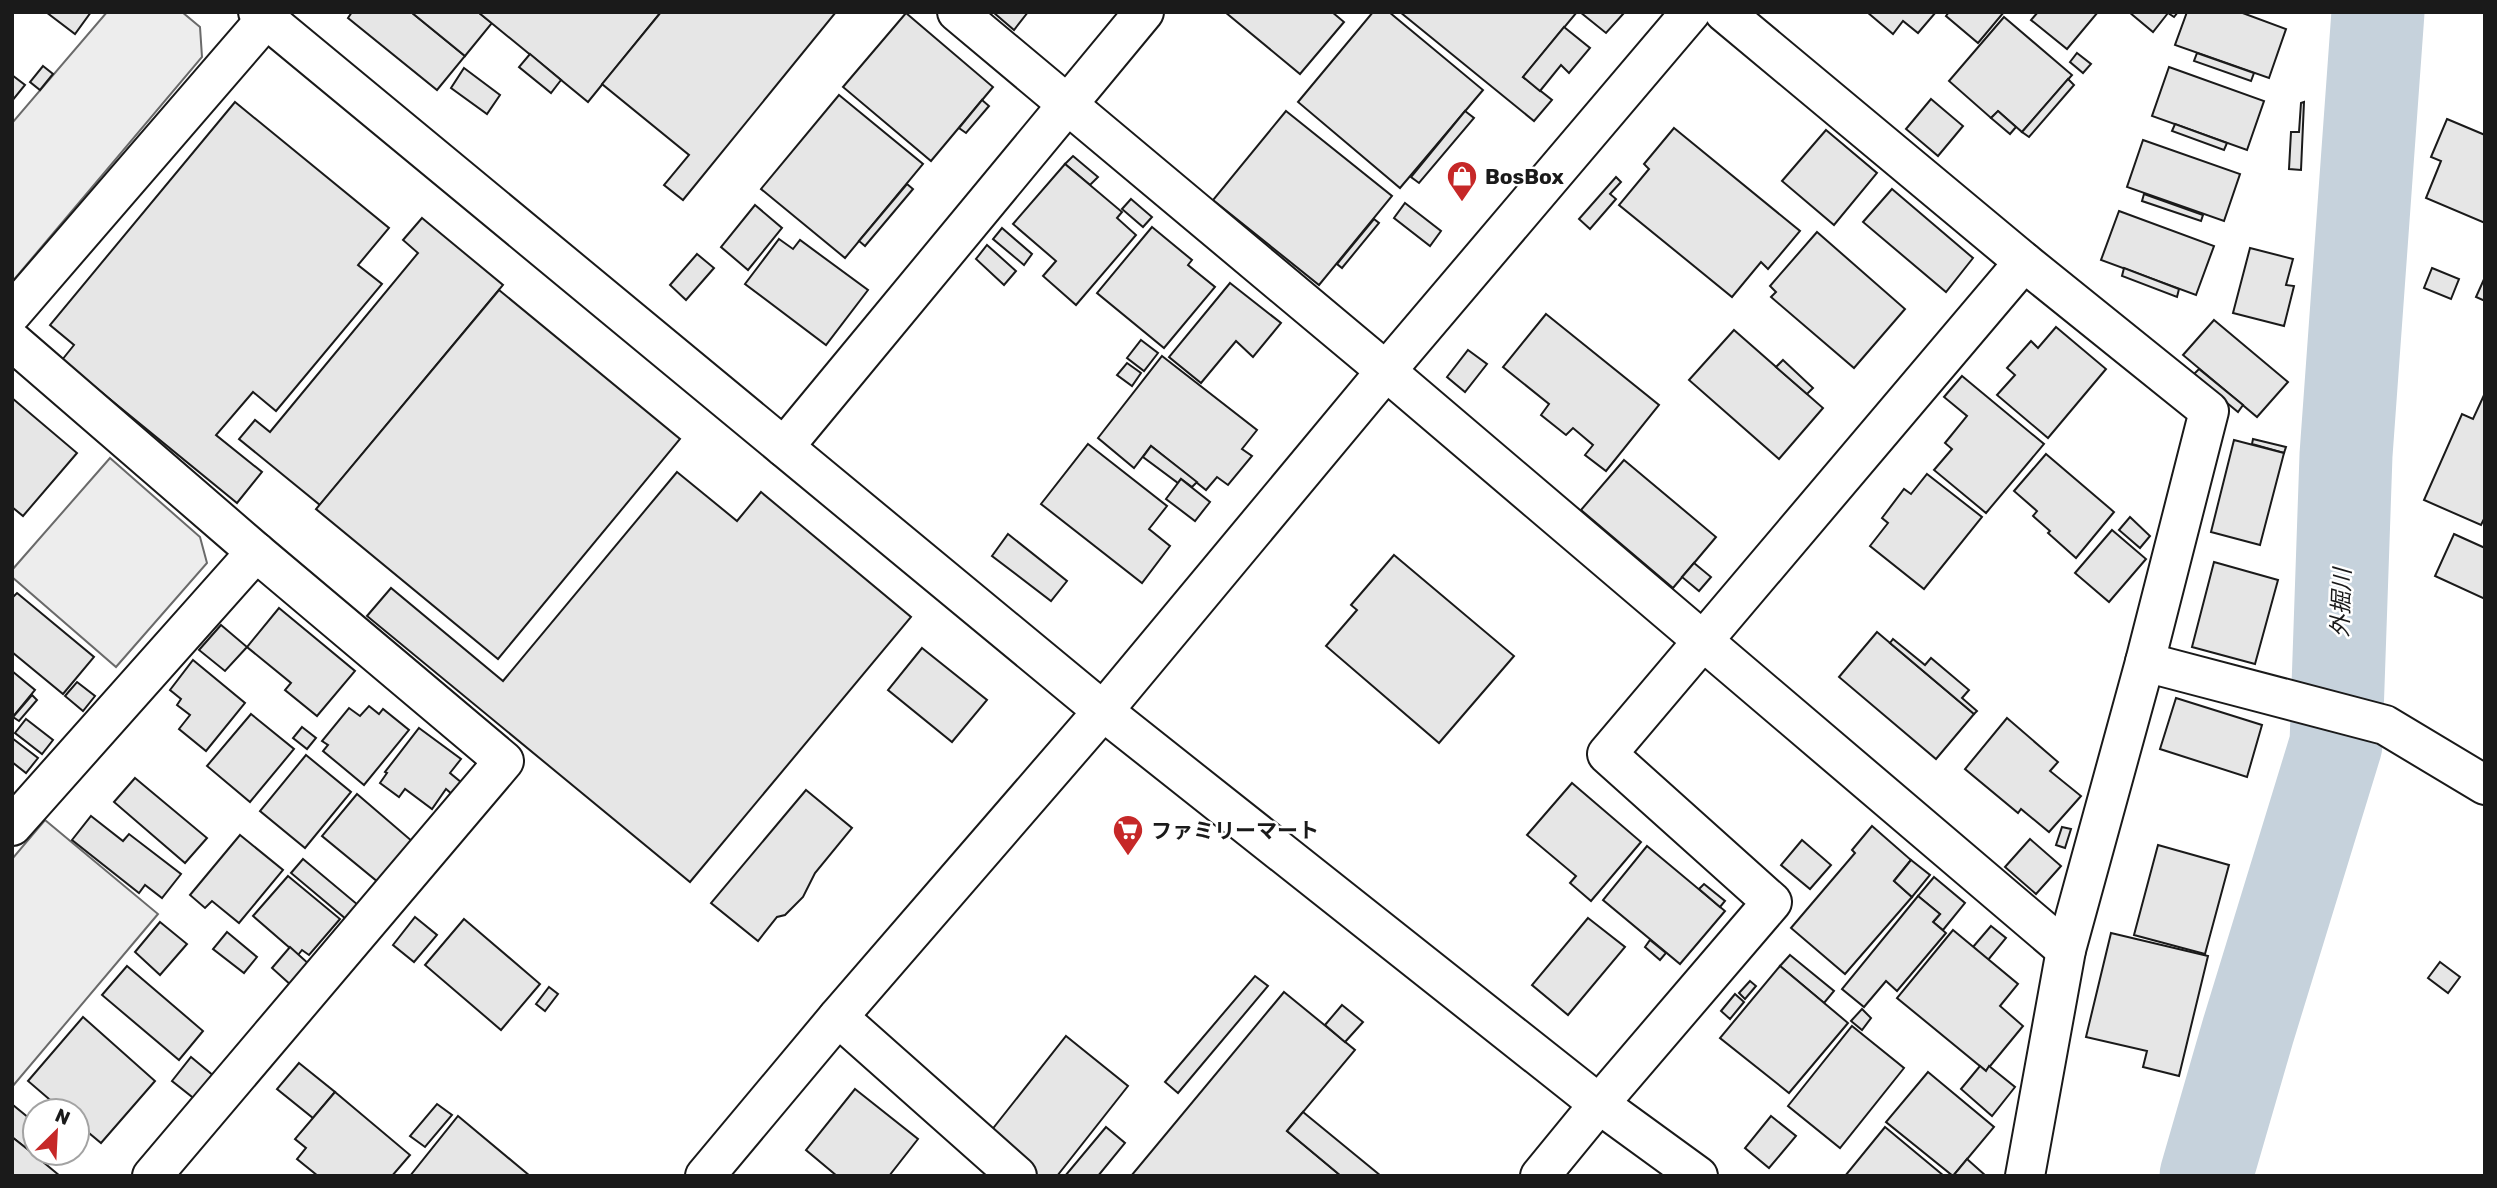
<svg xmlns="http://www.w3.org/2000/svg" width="2497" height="1188" font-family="Rubik,'Noto Sans JP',sans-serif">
  <rect width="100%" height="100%" fill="#fff"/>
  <g fill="#ededed" stroke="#6a6a6a" stroke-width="2">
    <path d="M107,12h75l18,15 2,30 -190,225v-159z"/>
    <path d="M110,458l90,79 7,26 -91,104 -104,-90v-7z"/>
    <path d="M45,820l113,94 -146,173v-228z"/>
  </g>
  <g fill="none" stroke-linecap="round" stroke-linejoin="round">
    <path stroke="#c6d2dc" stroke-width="93" d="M2206,1176l42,-145 88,-287 10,-289 32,-443"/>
  </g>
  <g fill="#e6e6e6" stroke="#1a1a1a" stroke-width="2">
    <path d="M46,12h45l-16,22z"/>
    <path d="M352,12h59l54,44 -28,34 -89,-72z"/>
    <path d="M411,12h67l14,11 -27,33z"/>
    <path d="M478,12h183l-73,90z"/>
    <path d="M661,12h175l-153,188 -19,-15 25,-30 -87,-71z"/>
    <path d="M993,12h35l-14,18z"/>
    <path d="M1225,12h107l12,10 -44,52z"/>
    <path d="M1373,12h16l94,78 -83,98 -102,-86z"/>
    <path d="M1400,12h177l-54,65 29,23 -18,21z"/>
    <path d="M1580,12h43l1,1 -18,20z"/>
    <path d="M1867,12h69l-18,21 -15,-12 -10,13z"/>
    <path d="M1949,12h55l-26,31 -32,-27z"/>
    <path d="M2038,12h60l-31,37 -36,-29z"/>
    <path d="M2129,12h49l-4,5 -6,-4 -15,19z"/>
    <path d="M2187,12h53l46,17 -17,49 -94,-33z"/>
    <path d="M906,13l87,74 -62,74 -88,-74z"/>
    <path d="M2004,17l68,58 -50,57 -24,-21 -7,7 -42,-37z"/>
    <path d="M1564,27l26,21 -21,25 -8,-8 -21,26 -17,-14z"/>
    <path d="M2077,53l14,11 -8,9 -13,-11z"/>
    <path d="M2197,53l57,20 -3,8 -57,-20z"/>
    <path d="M530,54l31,26 -10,13 -32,-26z"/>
    <path d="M43,66l10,8 -13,16 -10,-8z"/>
    <path d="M2169,67l95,34 -17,49 -95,-34z"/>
    <path d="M464,68l36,27 -13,19 -36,-26z"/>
    <path d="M12,75l13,10 -13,16z"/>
    <path d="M2068,79l6,6 -45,52 -7,-5z"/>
    <path d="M839,95l84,69 -78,94 -84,-69z"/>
    <path d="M1931,99l32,27 -25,30 -32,-27z"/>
    <path d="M982,100l7,6 -23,27 -7,-5z"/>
    <path d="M235,102l154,126 -31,37 24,19 -106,127 -23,-19 -37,43 46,37 -25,31 -175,-143 12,-15 -24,-20z"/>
    <path d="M2304,102l-3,68 -12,-1 2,-37h8l2,-29z"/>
    <path d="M1286,111l106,85 -73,89 -106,-85z"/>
    <path d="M1465,111l9,7 -55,65 -8,-6z"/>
    <path d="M1998,111l18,16 -6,7 -19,-16z"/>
    <path d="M2447,119l38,16v88l-59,-25 15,-37 -10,-4z"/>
    <path d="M2175,124l52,19 -3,7 -52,-19z"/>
    <path d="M1674,128l126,103 -32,38 -7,-7 -29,35 -113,-92 30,-36 -5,-5z"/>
    <path d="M1826,130l51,43 -43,52 -52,-44z"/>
    <path d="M2143,140l97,34 -16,47 -97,-34z"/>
    <path d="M1073,156l25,21 -8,8 -25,-21z"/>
    <path d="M1065,164l57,48 -5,6 19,17 -60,70 -33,-29 13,-15 -43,-37z"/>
    <path d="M1616,177l5,5 -11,12 6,5 -26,30 -11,-10z"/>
    <path d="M907,184l6,5 -48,57 -6,-5z"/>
    <path d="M1892,189l81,69 -27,34 -83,-70z"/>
    <path d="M2144,194l59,21 -2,6 -59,-20z"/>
    <path d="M1131,199l21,18 -9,10 -21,-18z"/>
    <path d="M1405,203l36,28 -11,15 -36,-28z"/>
    <path d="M755,205l27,23 -34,42 -27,-23z"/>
    <path d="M2119,211l95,35 -18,49 -95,-35z"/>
    <path d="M422,218l81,67 -183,220 -81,-66 16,-19 15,12 148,-179 -15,-13z"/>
    <path d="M1374,219l5,4 -37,45 -5,-4z"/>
    <path d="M1152,227l40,33 -4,5 27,22 -51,61 -67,-55z"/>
    <path d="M1002,228l30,26 -8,11 -31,-26z"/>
    <path d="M1817,232l88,77 -51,59 -83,-71 5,-5 -6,-6z"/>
    <path d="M779,239l14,10 7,-9 68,50 -42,55 -81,-61z"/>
    <path d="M987,245l29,26 -12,14 -28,-26z"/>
    <path d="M2250,248l43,11 -7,26 8,1 -10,40 -51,-13z"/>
    <path d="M697,254l17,14 -28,32 -16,-15z"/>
    <path d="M2124,268l55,21 -2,8 -55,-21z"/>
    <path d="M2432,268l27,11 -8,20 -27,-11z"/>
    <path d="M2485,277v24l-9,-4z"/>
    <path d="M1230,283l51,40 -28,34 -17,-16 -35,42 -32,-26z"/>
    <path d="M499,290l181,149 -182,220 -182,-150z"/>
    <path d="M1546,314l113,91 -53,66 -21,-16 8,-10 -20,-17 -7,7 -25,-20 8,-11 -46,-37z"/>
    <path d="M2214,320l74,62 -31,35 -74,-62z"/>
    <path d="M2056,327l50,42 -58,69 -51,-43 18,-20 -8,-7 24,-27 7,7z"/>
    <path d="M1734,330l89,78 -44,51 -90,-79z"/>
    <path d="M1141,340l17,13 -14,18 -17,-13z"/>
    <path d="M1468,350l19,14 -22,28 -18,-15z"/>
    <path d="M1162,356l95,74 -15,19 10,7 -24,29 -11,-8 -11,13 -55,-44 -17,22 -36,-30z"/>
    <path d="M1783,360l30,28 -6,6 -31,-27z"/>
    <path d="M1127,363l14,10 -9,13 -15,-11z"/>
    <path d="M2199,369l44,36 -5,7 -45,-37z"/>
    <path d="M1962,376l82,68 -58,69 -52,-43 18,-21 -7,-6 22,-27 -23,-19z"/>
    <path d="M2485,393v124l-4,8 -57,-25 38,-86 11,5z"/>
    <path d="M12,398l65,55 -54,63 -11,-9z"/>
    <path d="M2253,439l33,8 -2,6 -32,-9z"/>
    <path d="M2234,440l50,13 -24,92 -49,-13z"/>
    <path d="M1088,444l79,62 -18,23 21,17 -28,37 -101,-79z"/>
    <path d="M1151,446l46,36 -5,5 -11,-8 -3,4 -35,-26z"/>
    <path d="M2046,454l68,58 -38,46 -28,-25 2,-2 -17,-15 4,-5 -23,-20z"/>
    <path d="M1624,460l92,77 -43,51 -92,-78z"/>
    <path d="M677,472l60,49 24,-29 150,125 -221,265 -323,-266 24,-28 112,93z"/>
    <path d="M1927,474l55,43 -58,72 -54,-43 18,-23 -6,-5 22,-29 7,5z"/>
    <path d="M1181,479l29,23 -15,19 -29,-22z"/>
    <path d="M2130,517l20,19 -10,12 -21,-18z"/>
    <path d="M2112,530l34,29 -37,43 -34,-29z"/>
    <path d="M1008,534l59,47 -16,20 -59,-45z"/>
    <path d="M2454,534l31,14v51l-50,-23z"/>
    <path d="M1394,555l120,101 -75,87 -113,-97 31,-36 -6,-5z"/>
    <path d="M2214,562l64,18 -23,84 -63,-17z"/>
    <path d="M1694,563l17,14 -12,14 -17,-14z"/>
    <path d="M17,593l77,64 -31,37 -51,-42v-54z"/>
    <path d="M279,608l76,63 -38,45 -32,-26 6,-7 -44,-36z"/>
    <path d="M221,625l26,22 -22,24 -26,-21z"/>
    <path d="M1877,632l97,82 -38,45 -97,-82z"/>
    <path d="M1893,639l32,26 6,-7 38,32 -7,8 15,13 -3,3 -84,-71z"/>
    <path d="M922,648l65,52 -35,42 -64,-52z"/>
    <path d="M193,660l52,43 -39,48 -27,-22 11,-14 -13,-10 4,-6 -11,-9z"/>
    <path d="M12,671l23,19 -23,28z"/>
    <path d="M77,682l18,14 -12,15 -18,-15z"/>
    <path d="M32,695l5,5 -18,21 -6,-4z"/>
    <path d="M2176,698l86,27 -15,52 -87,-28z"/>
    <path d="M369,706l10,8 4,-5 26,21 -45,55 -41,-34 5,-6 -6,-4 27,-33 11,8z"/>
    <path d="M251,714l43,35 -44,53 -43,-36z"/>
    <path d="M2007,718l51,44 -8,9 31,25 -32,36 -28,-23 -3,4 -53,-44z"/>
    <path d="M26,719l27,21 -11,14 -27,-21z"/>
    <path d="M302,727l14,11 -9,11 -14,-11z"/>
    <path d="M419,728l42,31 -11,14 12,10 -9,12 -7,-6 -14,20 -27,-20 -6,8 -19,-14 7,-10 -2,-1z"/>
    <path d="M12,738l26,20 -12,15 -14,-11z"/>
    <path d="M306,755l45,37 -46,56 -45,-37z"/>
    <path d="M135,778l72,60 -22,25 -71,-61z"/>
    <path d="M1572,783l69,59 -50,59 -21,-18 6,-7 -49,-41z"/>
    <path d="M806,790l46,38 -37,45 -12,24 -18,18 -8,2 -19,24 -47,-38z"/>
    <path d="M357,794l56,48 -35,40 -56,-46z"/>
    <path d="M91,816l32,25 6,-7 52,40 -19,24 -17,-13 -6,8 -67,-53z"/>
    <path d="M1872,826l39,34 -17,21 18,16 -67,77 -54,-46 64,-75 -3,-3z"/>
    <path d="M2062,827l9,2 -6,19 -9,-3z"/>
    <path d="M240,835l43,35 -44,53 -27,-22 -7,7 -15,-13z"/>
    <path d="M2030,839l31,27 -25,28 -31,-27z"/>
    <path d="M1802,840l29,25 -21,24 -29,-24z"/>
    <path d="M2158,845l71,20 -24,89 -71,-19z"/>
    <path d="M1647,846l78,65 -45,53 -77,-64z"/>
    <path d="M303,859l55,46 -12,14 -55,-46z"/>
    <path d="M1911,860l19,15 -18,22 -18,-16z"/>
    <path d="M288,876l52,43 -31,36 -7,-5 -4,5 -45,-39z"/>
    <path d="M1934,877l31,26 -22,27 -10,-8 7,-8 -22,-18z"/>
    <path d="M1704,884l21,17 -5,6 -21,-18z"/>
    <path d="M1918,896l22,18 -7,8 13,11 -49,58 -11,-10 -22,26 -22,-18z"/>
    <path d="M415,917l22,18 -23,27 -21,-17z"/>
    <path d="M1588,918l37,29 -57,68 -36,-30z"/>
    <path d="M464,919l76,65 -39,46 -76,-65z"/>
    <path d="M160,922l27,22 -27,31 -25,-23z"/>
    <path d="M1991,926l15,12 -18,22 -15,-13z"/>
    <path d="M1953,930l65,54 -18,22 23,20 -37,45 -89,-73z"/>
    <path d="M227,932l30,25 -13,16 -31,-24z"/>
    <path d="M2111,933l97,23 -29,120 -36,-9 4,-16 -61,-14z"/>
    <path d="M1650,940l16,13 -6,7 -15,-13z"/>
    <path d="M290,947l20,18 -18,21 -20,-18z"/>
    <path d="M1790,955l44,36 -10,12 -44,-37z"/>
    <path d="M2440,962l20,15 -12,16 -20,-15z"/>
    <path d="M127,966l76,65 -24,29 -77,-65z"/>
    <path d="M1780,966l68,57 -59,70 -69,-55z"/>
    <path d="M1255,976l13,10 -90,107 -13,-11z"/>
    <path d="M1750,981l6,5 -11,13 -6,-6z"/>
    <path d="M549,987l9,7 -13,17 -9,-7z"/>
    <path d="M1284,992l71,58 -68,81 54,45h-210z"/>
    <path d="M1735,994l9,8 -14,17 -9,-8z"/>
    <path d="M1342,1005l21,17 -18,20 -20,-17z"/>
    <path d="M1862,1009l9,9 -9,12 -11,-9z"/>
    <path d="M83,1017l72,64 -54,62 -24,-20v-12h-14l-35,-30z"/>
    <path d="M1852,1026l52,42 -64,80 -52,-42z"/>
    <path d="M1066,1036l62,50 -71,90h-19l-51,-40z"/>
    <path d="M191,1057l24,20 -19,23 -24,-19z"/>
    <path d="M299,1063l36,29 -22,26 -36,-29z"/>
    <path d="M1980,1066l6,5 3,-5 26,21 -23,29 -31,-27z"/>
    <path d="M1928,1072l66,55 -41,49 -67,-54z"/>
    <path d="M855,1089l63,50 -29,37h-52l-31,-26z"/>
    <path d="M335,1092l75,63 -18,21h-74l-21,-17 9,-11 -11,-9z"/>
    <path d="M437,1104l15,11 -27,32 -15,-11z"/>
    <path d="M13,1105l22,18v24l-4,5 -19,-15z"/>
    <path d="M1303,1112l78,64h-40l-54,-45z"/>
    <path d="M458,1116l72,60h-120z"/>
    <path d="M1771,1116l25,20 -27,32 -24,-20z"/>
    <path d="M1106,1127l19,16 -27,33h-33z"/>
    <path d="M1885,1127l59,49h-99z"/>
    <path d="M12,1137l19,15 29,24h-48z"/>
    <path d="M1967,1159l19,17h-33z"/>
  </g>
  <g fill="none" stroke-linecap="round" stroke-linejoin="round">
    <g stroke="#1a1a1a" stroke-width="42">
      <g id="minor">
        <path d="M258,12l845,699 496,393 99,72"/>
        <path d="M957,12l429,359 680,579"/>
        <path d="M1724,12l300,250 185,149 -64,251 -79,288 -41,226"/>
        <path d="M12,313l254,-294"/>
        <path d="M12,341l244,211 248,209 -352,415"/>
        <path d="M784,447l360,-435"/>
        <path d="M2145,662l240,63 100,60"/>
        <path d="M12,826l244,-274"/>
        <path d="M838,1017l179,159"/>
        <path d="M705,1176l133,-159 265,-306 283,-340 305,-359"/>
        <path d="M1540,1176l59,-72 173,-202 -165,-148 417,-492"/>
      </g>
    </g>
    <use href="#minor" stroke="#fff" stroke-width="38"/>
  </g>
  <defs>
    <g id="shop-pin" transform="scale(1.575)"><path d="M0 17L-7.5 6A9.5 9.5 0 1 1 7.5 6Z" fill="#c62828" stroke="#fff"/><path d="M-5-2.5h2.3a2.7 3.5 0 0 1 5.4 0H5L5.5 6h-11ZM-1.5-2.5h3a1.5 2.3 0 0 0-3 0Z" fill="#fff"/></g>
    <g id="supermarket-pin" transform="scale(1.575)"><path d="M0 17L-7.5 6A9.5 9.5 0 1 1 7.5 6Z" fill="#c62828" stroke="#fff"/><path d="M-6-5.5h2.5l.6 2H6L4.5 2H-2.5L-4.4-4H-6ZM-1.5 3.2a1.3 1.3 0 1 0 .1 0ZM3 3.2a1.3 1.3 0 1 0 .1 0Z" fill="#fff"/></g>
  </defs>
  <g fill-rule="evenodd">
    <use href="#shop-pin" x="1462" y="176"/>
    <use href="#supermarket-pin" x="1128" y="830"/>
  </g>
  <g text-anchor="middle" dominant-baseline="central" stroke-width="5" stroke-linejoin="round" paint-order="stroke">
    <g font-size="21" font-weight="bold" fill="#1a1a1a" stroke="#fff" text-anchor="start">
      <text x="1485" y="176">BosBox</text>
      <text x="1151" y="830">ファミリーマート</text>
    </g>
    <g font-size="23" font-style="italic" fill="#1a1a1a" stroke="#fff">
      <text transform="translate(2341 603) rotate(-88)">外掘川</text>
    </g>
  </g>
  <rect width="2497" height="1188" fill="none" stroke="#1a1a1a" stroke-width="28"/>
  <g transform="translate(56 1132) rotate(24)"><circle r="33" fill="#ffffff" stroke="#a3a3a3" stroke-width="2"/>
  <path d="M0-5L12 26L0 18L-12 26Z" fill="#c62828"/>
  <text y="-10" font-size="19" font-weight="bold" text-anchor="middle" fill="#1a1a1a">N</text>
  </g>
</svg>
